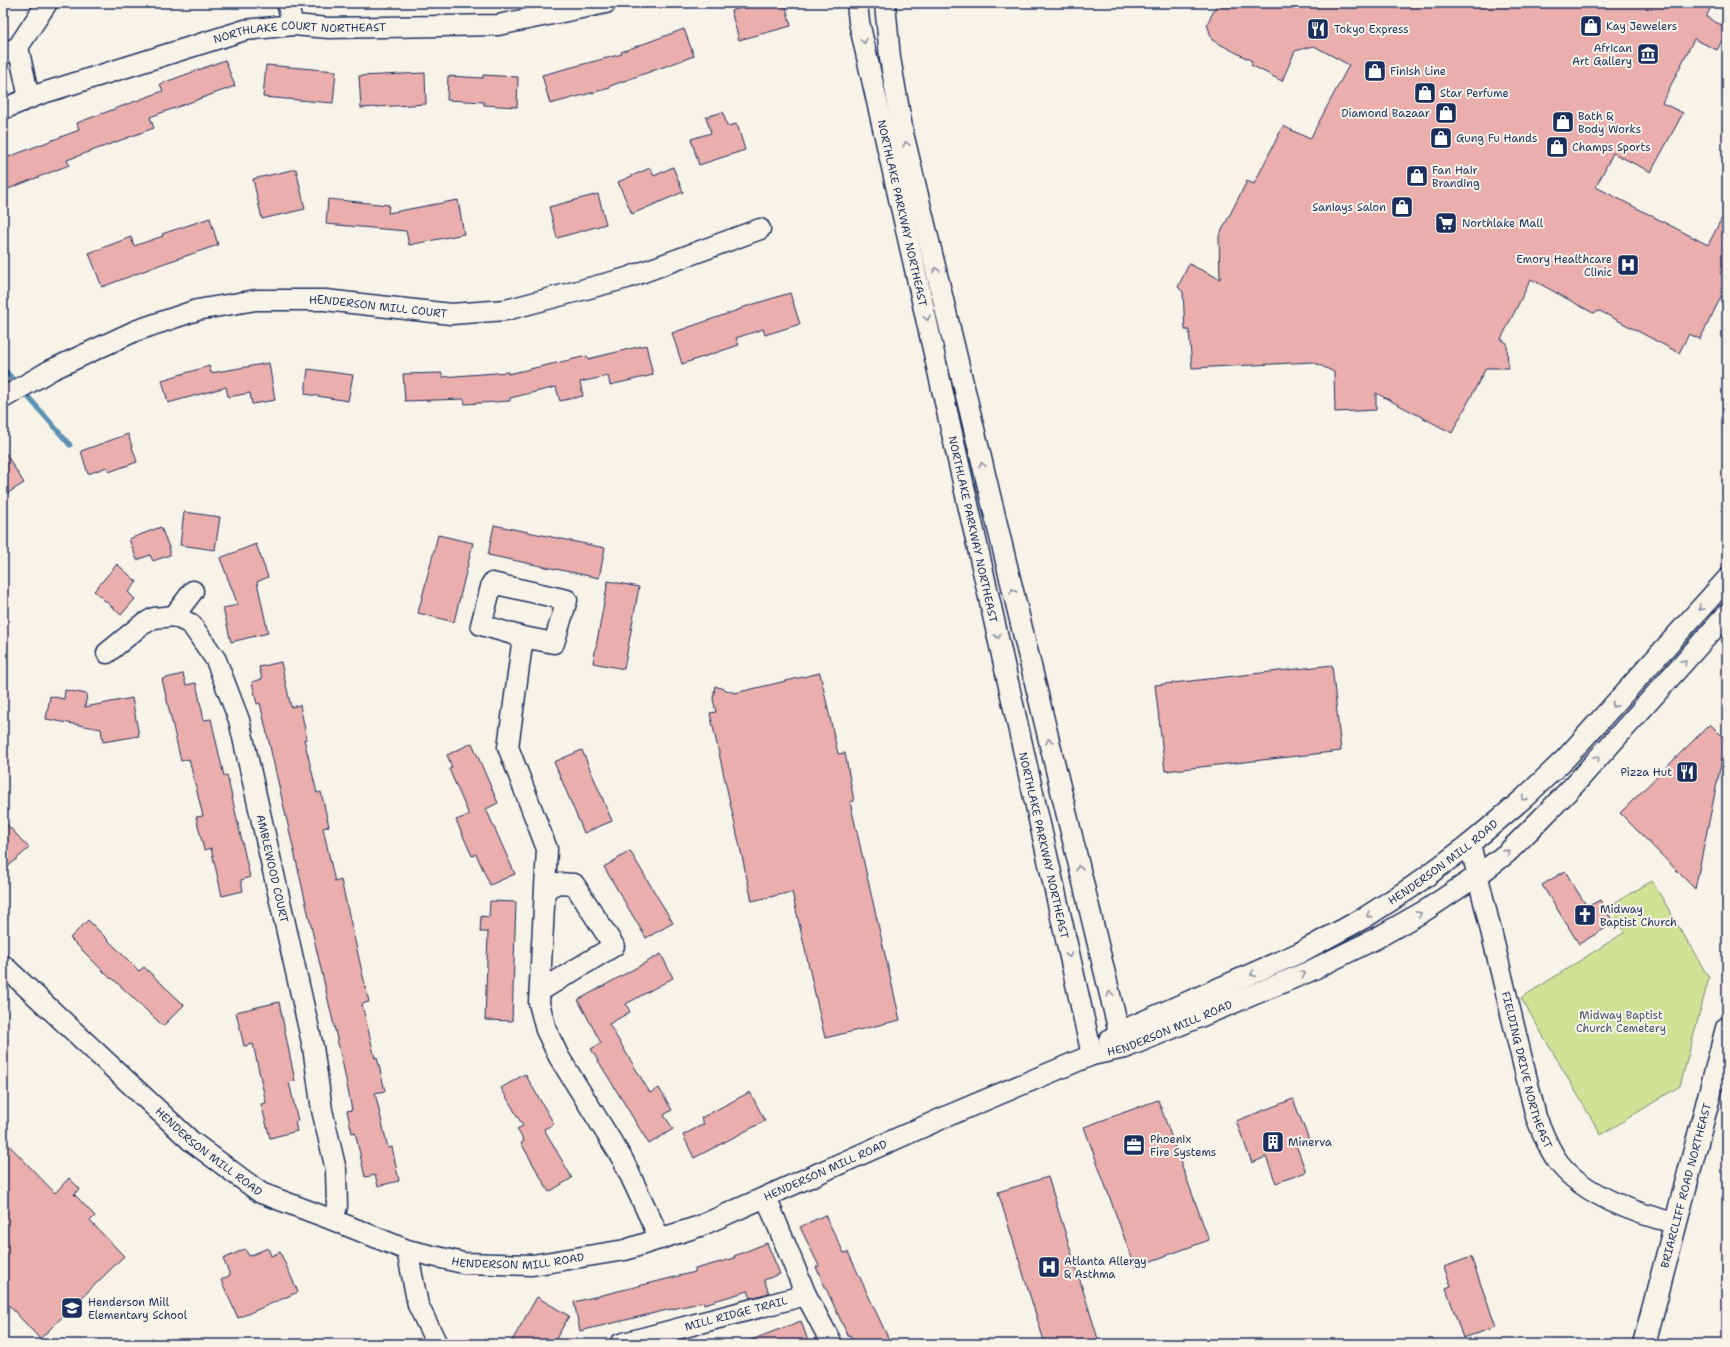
<svg xmlns="http://www.w3.org/2000/svg" width="1730" height="1347" font-family="'Shantell Sans',sans-serif">
  <rect width="100%" height="100%" fill="#f7f3e8"/>
  <filter id="ink" filterUnits="userSpaceOnUse"><feTurbulence type="fractalNoise" baseFrequency=".025" numOctaves="2"/><feDisplacementMap in="SourceGraphic" scale="8" xChannelSelector="R" yChannelSelector="G"/><feConvolveMatrix kernelMatrix="1 2 1 2 8 2 1 2 1" color-interpolation-filters="sRGB"/></filter>
  <g filter="url(#ink)">
    <path fill="#d0e296" stroke="#76887a" d="M1652,881l57,97 -29,108 -79,49 -80,-137 104,-66 -16,-26z"/>
    <g fill="none" stroke-linecap="round" stroke-linejoin="round">
      <g stroke="#5c90b2" stroke-width="5">
        <path d="M3,368l14,16"/>
        <path d="M24,392l46,53"/>
      </g>
    </g>
    <g fill="#eaaeac" stroke="#1b2f5e">
      <path d="M758,3h27l6,23 -52,14 -8,-29z"/>
      <path d="M1218,3h495l-7,14 21,11v3l-10,19 -23,-11 -32,64 21,10 -32,59 -38,-19 -17,34 112,58 19,-37v51l-7,14 7,7v5l-27,54 -11,-5 -10,19 -79,-42 -7,2 -62,-34 -30,60 6,4 1,25h-22l-34,65 -76,-40v17l-41,2 -1,-40 -21,-10 -121,6 -3,-38h-4l-2,-38 -5,-5 11,-23 31,15 -1,-43 28,-55 7,3 29,-58 27,13 39,-74 -35,-19 -19,5 -13,30 -31,-16 1,-4 -40,-21 -5,-16z"/>
      <path d="M684,29l10,27 -84,30v2l-60,16 -8,-29 80,-21 -1,-2z"/>
      <path d="M225,60l10,26 -85,31 4,11 -87,32 2,5 -66,26v-32l76,-29 -2,-7 86,-32 -3,-7z"/>
      <path d="M266,65l70,6 -3,32 -70,-6z"/>
      <path d="M425,73l1,31 -65,4 -2,-32z"/>
      <path d="M483,75l35,2 -1,30 -33,-2v-3l-37,-2 1,-24 35,2z"/>
      <path d="M723,112l4,14 10,-2 8,26 -46,15 -8,-26 20,-6 -5,-16z"/>
      <path d="M673,167l10,25 -51,22 -14,-32 32,-14 4,8z"/>
      <path d="M296,169l9,40 -43,10 -9,-40z"/>
      <path d="M598,194l8,30 -49,14 -8,-31z"/>
      <path d="M328,199l61,6 -1,8 70,-13 6,34 -55,11 -3,-14 -80,-7z"/>
      <path d="M210,218l8,27 -56,19 -60,23 -13,-34 42,-16 3,9 29,-10 -1,-2z"/>
      <path d="M790,293l10,31 -35,11 -2,-6 -27,9 3,7 -57,19 -10,-31 69,-24v-1z"/>
      <path d="M646,345l7,30 -43,10 -2,-9 -28,6 3,14 -23,5 -4,-14 -46,11v3l-45,3 -1,-5 -59,2 -2,-27 39,-1v4l66,-5v2l79,-18 1,3z"/>
      <path d="M269,363l6,37 -23,4 -2,-11 -22,4 -2,-10 -58,16 -6,-23 47,-14 2,7z"/>
      <path d="M308,369l45,6 -5,26 -43,-7z"/>
      <path d="M128,434l9,28 -28,10 -2,-5 -19,7 -7,-23z"/>
      <path d="M3,449l21,34 -21,13z"/>
      <path d="M184,512l36,5 -5,33 -35,-5z"/>
      <path d="M494,525l111,23 -6,30 -111,-23z"/>
      <path d="M161,527l9,23v5l-17,6 -3,-6 -13,5 -8,-21z"/>
      <path d="M438,535l35,8 -19,79 -36,-9z"/>
      <path d="M256,544l12,33 -11,5 11,51 -37,9 -8,-34 15,-3 -18,-47z"/>
      <path d="M117,564l20,18 -9,10 7,7 -14,16 -27,-24z"/>
      <path d="M608,581l31,6 -15,82 -31,-6z"/>
      <path d="M281,662l10,45 9,-2 7,34h-3l13,54 4,-1 8,34 -6,2 12,54 6,-2 28,122 -7,2 13,54 2,-1 8,34 -10,2 13,55 4,-1 7,34 -21,5 -3,-11 -10,2 -10,-45 -3,1 -5,-22 5,-1 -9,-45 -83,-362 -3,1 -5,-22 10,-3 -3,-12z"/>
      <path d="M1332,665l9,86 -176,20 -10,-86z"/>
      <path d="M820,673l18,81 7,-1 9,48 -4,1 50,218 -75,18 -33,-146 -40,9 -42,-188 6,-1 -3,-13 2,-13 20,7z"/>
      <path d="M183,674l3,11 10,-2 8,37 7,-1 13,57 3,-1 23,102 -9,3 2,11 -21,5 -11,-48 -7,2 -8,-33 7,-1 -14,-57 -8,2 -19,-82z"/>
      <path d="M65,690l22,4 -2,13 47,-9 7,38 -36,6 -2,-13 -55,-10 4,-23 14,3z"/>
      <path d="M1710,724l16,16 -31,149 -75,-76z"/>
      <path d="M472,743l26,60 -12,6 29,65 -25,11 -14,-31 -4,2 -16,-36 13,-5 -20,-46 3,-2 -5,-12z"/>
      <path d="M582,750l30,71 -28,12 -30,-71z"/>
      <path d="M3,820l26,28 -26,23z"/>
      <path d="M630,851l43,72 -27,15 -42,-71z"/>
      <path d="M1565,871l22,36 13,-7 14,23 -35,21 -37,-59z"/>
      <path d="M490,901l26,1 -4,119 -27,-1 3,-88h-8l1,-16 8,1z"/>
      <path d="M88,920l51,51 5,-4 40,38 -21,21 -51,-48 -1,1 -41,-41z"/>
      <path d="M661,954l12,24 -47,26 4,8 -21,12 41,69 9,-5 13,22 -8,5 9,14 -24,15 -58,-95 10,-6 -23,-43z"/>
      <path d="M279,1002l16,79 -6,1 9,39 -3,1 2,9 -27,7 -9,-34 5,-1 -13,-59 -9,2 -8,-34z"/>
      <path d="M525,1074l29,50 -10,5 28,49 -23,14 -28,-49 3,-2 -7,-12 6,-3 -22,-38z"/>
      <path d="M750,1092l15,29 -71,37 -11,-23 21,-11 -3,-6z"/>
      <path d="M1293,1099l16,41 -13,5 10,27 -30,11 -10,-26 -14,6 -16,-42z"/>
      <path d="M1158,1100l51,140 -74,27 -51,-140z"/>
      <path d="M3,1139l52,54 14,-15 11,11 -6,5 21,22 -5,5 34,35 -84,83 -37,-40z"/>
      <path d="M1048,1177l51,165 -7,2h-47l-47,-152z"/>
      <path d="M825,1215l19,38 4,-1 43,92h-38l-3,-9 -2,1 -32,-69 3,-1 -19,-39z"/>
      <path d="M767,1243l13,31 -16,6 5,13 -18,5 -3,-7 -44,13v-2l-41,9 -83,20 -6,-29 121,-30v-3l40,-11 -1,-2z"/>
      <path d="M268,1248l3,8 9,-4 18,40 -60,26 -17,-38 9,-5 -7,-16 22,-10 4,7z"/>
      <path d="M1471,1257l25,70 -33,11 -17,-50 5,-2 -7,-19z"/>
      <path d="M537,1297l32,19 -16,28h-43z"/>
      <path d="M801,1321l8,23h-66v-1z"/>
    </g>
    <g fill="none" stroke-linecap="round" stroke-linejoin="round">
      <g stroke="#1b2f5e" stroke-width="23">
        <g id="minor">
          <path d="M287,3l6,22"/>
          <path id="s1" d="M857,3l2,19c79,344 153,689 233,1033"/>
          <path d="M885,3l5,55 13,75 216,899 6,16"/>
          <path d="M18,47l11,51"/>
          <path d="M3,54l15,-7 29,-44"/>
          <path id="s2" d="M3,109l37,-15 205,-64 48,-5 36,3 169,-3 108,-22"/>
          <path id="s3" d="M3,398l48,-28 84,-39 62,-21 59,-10h69l126,14 55,-4 121,-32 133,-49"/>
          <path d="M174,616l19,-25"/>
          <path d="M523,637l31,6 13,-43 -75,-17 -11,42 42,12 -15,110 39,102 -8,154 7,27 13,27 64,103 37,79"/>
          <path id="s4" d="M107,653l33,-27 14,-8 20,-2 17,8 25,36 23,60 74,327 9,63 14,60 1,36 -4,14"/>
          <path id="s5" d="M1470,844l66,273c7,16 12,32 23,46 25,32 78,51 116,60"/>
          <path id="s6" d="M3,965l188,176 70,52 72,27 74,30 56,13 69,2 93,-15 75,-24 252,-112 140,-59 33,-7 183,-76 67,-33 51,-29 51,-34 30,-23 27,-27 41,-42 152,-170"/>
          <path d="M540,991l74,-45 -40,-62 -16,-1 -12,6"/>
          <path id="s7" d="M1109,1040l10,-8 180,-79 65,-35 48,-31 58,-43 54,-46 42,-40 161,-179"/>
          <path d="M766,1197l40,98 26,49"/>
          <path d="M407,1250l11,55 19,39"/>
          <path id="s8" d="M620,1344l186,-49"/>
        </g>
      </g>
      <g stroke="#1b2f5e" stroke-width="25">
        <g id="major">
          <path id="s9" d="M1644,1344l83,-316"/>
        </g>
      </g>
      <use href="#minor" stroke="#f7f3e8" stroke-width="20"/>
      <use href="#major" stroke="#f7f3e8" stroke-width="22"/>
    </g>
    <defs><path id="oneway-chevron" d="M-2-3.5L2.5 0L-2 3.5" fill="none" stroke-width="1.6" stroke-linecap="round" stroke-linejoin="round"/></defs>
    <g stroke="#8991a3">
      <use href="#oneway-chevron" transform="translate(864 41) rotate(77)"/>
      <use href="#oneway-chevron" transform="translate(906 144) rotate(-103)"/>
      <use href="#oneway-chevron" transform="translate(936 270) rotate(-103)"/>
      <use href="#oneway-chevron" transform="translate(927 318) rotate(78)"/>
      <use href="#oneway-chevron" transform="translate(982 465) rotate(-103)"/>
      <use href="#oneway-chevron" transform="translate(1013 591) rotate(-104)"/>
      <use href="#oneway-chevron" transform="translate(1701 608) rotate(132)"/>
      <use href="#oneway-chevron" transform="translate(998 636) rotate(77)"/>
      <use href="#oneway-chevron" transform="translate(1684 662) rotate(-48)"/>
      <use href="#oneway-chevron" transform="translate(1614 705) rotate(132)"/>
      <use href="#oneway-chevron" transform="translate(1049 741) rotate(-104)"/>
      <use href="#oneway-chevron" transform="translate(1597 758) rotate(-48)"/>
      <use href="#oneway-chevron" transform="translate(1524 798) rotate(138)"/>
      <use href="#oneway-chevron" transform="translate(1507 852) rotate(-41)"/>
      <use href="#oneway-chevron" transform="translate(1079 868) rotate(-104)"/>
      <use href="#oneway-chevron" transform="translate(1419 914) rotate(-29)"/>
      <use href="#oneway-chevron" transform="translate(1369 915) rotate(147)"/>
      <use href="#oneway-chevron" transform="translate(1069 955) rotate(77)"/>
      <use href="#oneway-chevron" transform="translate(1253 974) rotate(156)"/>
      <use href="#oneway-chevron" transform="translate(1303 974) rotate(-23)"/>
      <use href="#oneway-chevron" transform="translate(1110 994) rotate(-104)"/>
    </g>
  </g>
  <defs>
    <g id="shop-square" transform="scale(1.15)"><rect x="-9" y="-9" width="18" height="18" rx="4" fill="#1b2f5e" stroke="#f7f3e8"/><path d="M-5-2.5h2.3a2.7 3.5 0 0 1 5.4 0H5L5.5 6h-11ZM-1.5-2.5h3a1.5 2.3 0 0 0-3 0Z" fill="#fff"/></g>
    <g id="restaurant-square" transform="scale(1.15)"><rect x="-9" y="-9" width="18" height="18" rx="4" fill="#1b2f5e" stroke="#f7f3e8"/><path d="M-5-6h1v4h1v-4h1v4h1v-4h1v5L-1.5 .5V6h-2V.5L-5-1ZM5-6V6H3V1.5H1.5Q1.5-4 5-6Z" fill="#fff"/></g>
    <g id="museum-square" transform="scale(1.15)"><rect x="-9" y="-9" width="18" height="18" rx="4" fill="#1b2f5e" stroke="#f7f3e8"/><path d="M0-6L6-3V-2H-6V-3ZM-5-1h2V3h-2ZM-1-1h2V3h-2ZM3-1h2V3H3ZM-6 4H6V6H-6Z" fill="#fff"/></g>
    <g id="supermarket-square" transform="scale(1.15)"><rect x="-9" y="-9" width="18" height="18" rx="4" fill="#1b2f5e" stroke="#f7f3e8"/><path d="M-6-5.5h2.5l.6 2H6L4.5 2H-2.5L-4.4-4H-6ZM-1.5 3.2a1.3 1.3 0 1 0 .1 0ZM3 3.2a1.3 1.3 0 1 0 .1 0Z" fill="#fff"/></g>
    <g id="hospital-square" transform="scale(1.15)"><rect x="-9" y="-9" width="18" height="18" rx="4" fill="#1b2f5e" stroke="#f7f3e8"/><path d="M-5-5h3v3.5h4V-5h3V5h-3V1.5h-4V5h-3Z" fill="#fff"/></g>
    <g id="church-square" transform="scale(1.15)"><rect x="-9" y="-9" width="18" height="18" rx="4" fill="#1b2f5e" stroke="#f7f3e8"/><path d="M-1.2-6h2.4v3.5h3.3v2.4h-3.3V6h-2.4V-.1h-3.3v-2.4h3.3Z" fill="#fff"/></g>
    <g id="building-square" transform="scale(1.15)"><rect x="-9" y="-9" width="18" height="18" rx="4" fill="#1b2f5e" stroke="#f7f3e8"/><path d="M-4-6H4V6H1V3H-1V6H-4ZM-2.5-4.3h1.7v1.8h-1.7ZM.8-4.3h1.7v1.8H.8ZM-2.5-1h1.7V.8h-1.7ZM.8-1h1.7V.8H.8Z" fill="#fff"/></g>
    <g id="office-square" transform="scale(1.15)"><rect x="-9" y="-9" width="18" height="18" rx="4" fill="#1b2f5e" stroke="#f7f3e8"/><path d="M-6-3h4V-5.5h4V-3h4V5H-6ZM-1-4.5V-3h2v-1.5ZM-6 0V1H6V0Z" fill="#fff"/></g>
    <g id="school-square" transform="scale(1.15)"><rect x="-9" y="-9" width="18" height="18" rx="4" fill="#1b2f5e" stroke="#f7f3e8"/><path d="M0-5L7-2L0 1L-7-2ZM-4 1L0 2.5L4 1V4Q0 6-4 4Z" fill="#fff"/></g>
  </defs>
  <g fill-rule="evenodd">
    <use href="#shop-square" x="1591" y="26"/>
    <use href="#restaurant-square" x="1318" y="29"/>
    <use href="#museum-square" x="1648" y="54"/>
    <use href="#shop-square" x="1375" y="71"/>
    <use href="#shop-square" x="1425" y="93"/>
    <use href="#shop-square" x="1446" y="113"/>
    <use href="#shop-square" x="1563" y="122"/>
    <use href="#shop-square" x="1441" y="138"/>
    <use href="#shop-square" x="1557" y="147"/>
    <use href="#shop-square" x="1417" y="176"/>
    <use href="#shop-square" x="1402" y="207"/>
    <use href="#supermarket-square" x="1446" y="223"/>
    <use href="#hospital-square" x="1628" y="265"/>
    <use href="#restaurant-square" x="1687" y="772"/>
    <use href="#church-square" x="1585" y="915"/>
    <use href="#building-square" x="1273" y="1142"/>
    <use href="#office-square" x="1134" y="1145"/>
    <use href="#hospital-square" x="1049" y="1267"/>
    <use href="#school-square" x="72" y="1308"/>
  </g>
  <g text-anchor="middle" dominant-baseline="central" stroke-width="4" stroke-linejoin="round" paint-order="stroke">
    <g font-size="11" fill="#1b2f5e" stroke="#f7f3e8" text-anchor="start">
      <text x="1606" y="26">Kay Jewelers</text>
      <text x="1334" y="29">Tokyo Express</text>
      <text x="1632" y="48" text-anchor="end">African<tspan x="1632" dy="13">Art Gallery</tspan></text>
      <text x="1390" y="71">Finish Line</text>
      <text x="1440" y="93">Star Perfume</text>
      <text x="1430" y="113" text-anchor="end">Diamond Bazaar</text>
      <text x="1578" y="116">Bath &amp;<tspan x="1578" dy="13">Body Works</tspan></text>
      <text x="1456" y="138">Gung Fu Hands</text>
      <text x="1572" y="147">Champs Sports</text>
      <text x="1432" y="170">Fan Hair<tspan x="1432" dy="13">Branding</tspan></text>
      <text x="1386" y="207" text-anchor="end">Saniays Salon</text>
      <text x="1462" y="223">Northlake Mall</text>
      <text x="1612" y="259" text-anchor="end">Emory Healthcare<tspan x="1612" dy="13">Clinic</tspan></text>
      <text x="1672" y="772" text-anchor="end">Pizza Hut</text>
      <text x="1600" y="909">Midway<tspan x="1600" dy="13">Baptist Church</tspan></text>
      <text x="1150" y="1139">Phoenix<tspan x="1150" dy="13">Fire Systems</tspan></text>
      <text x="1288" y="1142">Minerva</text>
      <text x="1064" y="1261">Atlanta Allergy<tspan x="1064" dy="13">&amp; Asthma</tspan></text>
      <text x="88" y="1302">Henderson Mill<tspan x="88" dy="13">Elementary School</tspan></text>
    </g>
    <g font-size="11" fill="#1b2f5e" stroke="#f7f3e8">
      <text stroke="none"><textPath href="#s2" startOffset="309">NORTHLAKE COURT NORTHEAST</textPath></text>
      <text stroke="none"><textPath href="#s1" startOffset="215">NORTHLAKE PARKWAY NORTHEAST</textPath></text>
      <text stroke="none"><textPath href="#s3" startOffset="396">HENDERSON MILL COURT</textPath></text>
      <text stroke="none"><textPath href="#s1" startOffset="539">NORTHLAKE PARKWAY NORTHEAST</textPath></text>
      <text stroke="none"><textPath href="#s1" startOffset="863">NORTHLAKE PARKWAY NORTHEAST</textPath></text>
      <text stroke="none"><textPath href="#s7" startOffset="380">HENDERSON MILL ROAD</textPath></text>
      <text stroke="none"><textPath href="#s4" startOffset="358">AMBLEWOOD COURT</textPath></text>
      <text stroke="none"><textPath href="#s6" startOffset="1311">HENDERSON MILL ROAD</textPath></text>
      <text stroke="none"><textPath href="#s5" startOffset="233">FIELDING DRIVE NORTHEAST</textPath></text>
      <text stroke="none"><textPath href="#s6" startOffset="278">HENDERSON MILL ROAD</textPath></text>
      <text stroke="none"><textPath href="#s6" startOffset="938">HENDERSON MILL ROAD</textPath></text>
      <text stroke="none"><textPath href="#s9" startOffset="164">BRIARCLIFF ROAD NORTHEAST</textPath></text>
      <text stroke="none"><textPath href="#s6" startOffset="614">HENDERSON MILL ROAD</textPath></text>
      <text stroke="none"><textPath href="#s8" startOffset="120">MILL RIDGE TRAIL</textPath></text>
    </g>
    <g font-size="11" fill="#3f5369" stroke="#f7f3e8">
      <text x="1621" y="1015">Midway Baptist<tspan x="1621" dy="13">Church Cemetery</tspan></text>
    </g>
  </g>
  <rect width="1730" height="1347" fill="none" stroke="#f7f3e8" stroke-width="16"/>
  <rect x="8" y="8" width="1714" height="1331" fill="none" stroke="#1b2f5e" stroke-width="1.5" filter="url(#ink)"/>
</svg>
